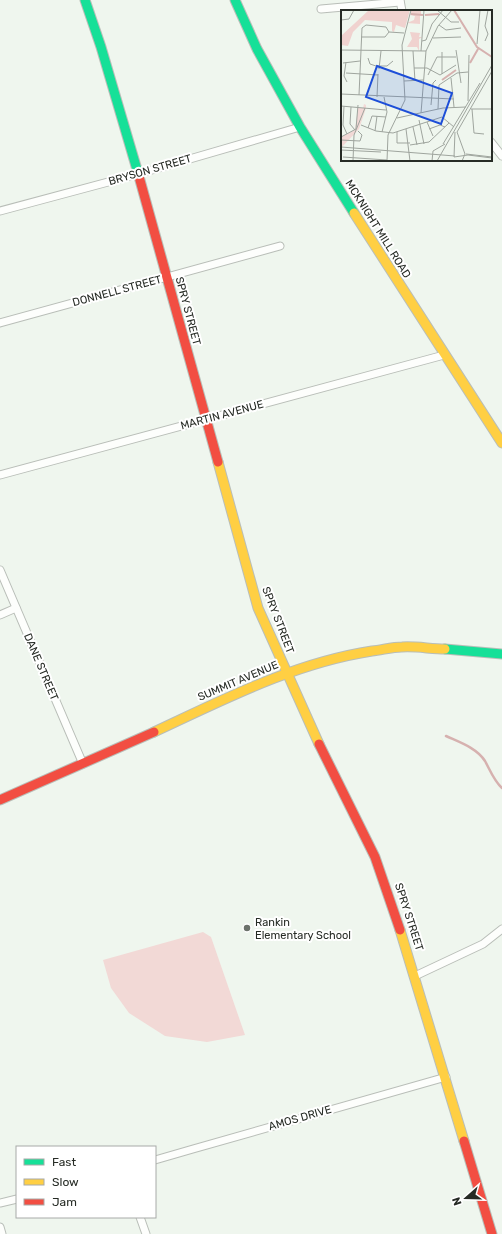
<svg xmlns="http://www.w3.org/2000/svg" width="502" height="1234" font-family="Rubik,sans-serif">
  <rect width="100%" height="100%" fill="#eff6ee"/>
  <path fill="#f2d9d6" d="M203,932l8,5 34,98 -38,7 -42,-6 -36,-23 -18,-25 -8,-28z"/>
  <g fill="none" stroke-linecap="round" stroke-linejoin="round">
    <path stroke="#d6b1af" stroke-width="2.5" d="M446,736c13,6 31,12 39,25 5,9 9,20 17,27"/>
    <g stroke="#b9beb8" stroke-width="9">
      <g id="street">
        <path d="M400,0l2,11"/>
        <path d="M321,9l79,-7"/>
        <path d="M491,142l11,14"/>
        <path d="M0,211l138,-37 162,-47"/>
        <path d="M0,323l280,-77"/>
        <path d="M0,475l444,-120"/>
        <path d="M0,570l83,194"/>
        <path d="M0,615l16,-7"/>
        <path d="M415,976l68,-32 19,-15"/>
        <path d="M155,1160l38,-11 253,-72"/>
        <path d="M0,1203l17,-4"/>
        <path d="M140,1217l6,17"/>
        <path d="M0,1227l2,7"/>
      </g>
    </g>
    <g stroke="#b9beb8" stroke-width="11">
      <g id="fast">
        <path d="M85,0l16,47 37,126"/>
        <path d="M235,0l22,49 43,78 54,86"/>
        <path d="M445,649l57,5"/>
      </g>
    </g>
    <g stroke="#b9beb8" stroke-width="11">
      <g id="slow">
        <path d="M354,213l148,230"/>
        <path d="M218,462l40,146 61,136"/>
        <path d="M154,732c71,-33 140,-69 218,-81 10,-1 20,-4 30,-4 14,-1 29,2 43,2"/>
        <path d="M400,930l64,211"/>
      </g>
    </g>
    <g stroke="#b9beb8" stroke-width="11">
      <g id="jam">
        <path d="M138,173l80,289"/>
        <path d="M319,744l56,113 25,73"/>
        <path d="M0,800l154,-68"/>
        <path d="M464,1141l28,93"/>
      </g>
    </g>
    <use href="#street" stroke="#fdfefc" stroke-width="7"/>
    <use href="#fast" stroke="#16e098" stroke-width="9"/>
    <use href="#slow" stroke="#ffcf43" stroke-width="9"/>
    <use href="#jam" stroke="#f24e42" stroke-width="9"/>
  </g>
  <circle fill="#6c726b" stroke="#fff" stroke-width="1.5" cx="247" cy="928" r="4"/>
  <g text-anchor="middle" dominant-baseline="central" stroke-width="4" stroke-linejoin="round" paint-order="stroke">
    <g font-size="11" fill="#262b25" stroke="#fff">
      <text transform="translate(150 170) rotate(-16)">BRYSON STREET</text>
      <text transform="translate(378 229) rotate(58)">MCKNIGHT MILL ROAD</text>
      <text transform="translate(117 291) rotate(-15)">DONNELL STREET</text>
      <text transform="translate(188 311) rotate(75)">SPRY STREET</text>
      <text transform="translate(222 415) rotate(-15)">MARTIN AVENUE</text>
      <text transform="translate(278 620) rotate(69)">SPRY STREET</text>
      <text transform="translate(41 667) rotate(67)">DANE STREET</text>
      <text transform="translate(238 681) rotate(-23)">SUMMIT AVENUE</text>
      <text transform="translate(409 917) rotate(72)">SPRY STREET</text>
      <text transform="translate(300 1118) rotate(-16)">AMOS DRIVE</text>
    </g>
    <g font-size="11" fill="#262b25" stroke="#fff" text-anchor="start">
      <text x="255" y="922">Rankin<tspan x="255" dy="13">Elementary School</tspan></text>
    </g>
  </g>
  <g transform="translate(341 10)">
    <rect width="151" height="151" fill="#eff6ee"/>
    <path d="M23,94l2,1v3l-7,21 -17,18 -1,-10 14,-7 3,-22h5z" fill="#f2d9d6"/>
    <path d="M28,0h41l-5,18 -9,-3 -2,7 -2,-1v-9l-27,-2 -12,12 -5,14 -7,-1v-9zM70,0h10v4h2l-3,2v8l-13,-1 7,-3 1,-4 -5,-1zM69,22l10,1 -1,4h3l-3,2v12l-2,-4h-10l5,-8z" fill="#f0d2cf"/>
    <path fill="none" stroke="#d6b1af" stroke-width="2" d="M113,0l23,37 15,10M70,4l12,1M84,5l14,-1M129,53l8,-14M101,70l14,-10"/>
    <path fill="none" stroke="#9fa59e" stroke-width="1" d="M96,0l14,12h8M0,10l8,-1 5,-9M98,15l7,5 15,-2M20,27h24l4,-5M92,28l28,-1M81,31l4,-1 6,-16 11,-14M144,31l3,-7 -3,-8 3,-16M136,34l3,-34M0,40l85,1M115,40l5,33M72,41l2,30M80,41l3,-41M101,42v22M27,48l2,6 6,2h11l6,-5M5,52l-2,14 3,6M2,53l17,-2M73,58h13l13,7 16,-10M38,59l2,-18M5,63l32,2M87,65l9,-18h19M110,68l3,29M63,71l19,-1M98,75l18,-12 11,-1M0,84l113,5M18,85l3,-67 4,-3 20,2 3,5 15,1M36,87l1,-23M127,91l1,-46M90,95l2,-22 3,-3M0,96l45,4M3,96l-1,19 4,9M10,97l-1,17 5,6M97,99l1,-24M130,99h21M131,99l2,24 10,1M80,103l5,-62 12,-25 14,-16M56,108l46,-10 23,-1M78,110l5,24M86,112l6,14M20,115l15,6 17,2 49,-16 12,10M72,117l4,18M27,118l4,-12 14,1M65,119l4,32M88,119l11,-4 5,2M34,121l2,-15M41,122l5,-20 -3,-15M56,122v11h13M0,127l15,-8 2,-24M0,130l19,1 2,-6 -4,-4M102,134l37,-61M69,135l19,-3 20,-19M0,137l114,9M0,140l40,2M125,144l26,3M2,147l44,3M113,147l14,-2 24,3M113,147l1,-25M12,151l1,-26 11,-27M46,151l1,-26 17,-35 -3,-55 9,-35M91,151l1,-10 12,-7M96,151l55,-96M121,151l3,-7 -8,-22 35,-61"/>
    <path fill="#1d4ed8" fill-opacity="0.15" stroke="#1d4ed8" stroke-width="2" d="M36,56l75,27 -11,31 -75,-27z"/>
    <rect width="151" height="151" fill="none" stroke="#262b25" stroke-width="2"/>
  </g>
  <rect x="16" y="1146" width="140" height="72" fill="#ffffff" stroke="#a8aaa8"/>
  <rect x="24" y="1159" width="20" height="6" fill="#16e098" stroke="#a8aaa8"/>
  <text x="52" y="1166" font-size="12" fill="#262b25">Fast</text>
  <rect x="24" y="1179" width="20" height="6" fill="#ffcf43" stroke="#a8aaa8"/>
  <text x="52" y="1186" font-size="12" fill="#262b25">Slow</text>
  <rect x="24" y="1199" width="20" height="6" fill="#f24e42" stroke="#a8aaa8"/>
  <text x="52" y="1206" font-size="12" fill="#262b25">Jam</text>
  <g transform="translate(466 1198) rotate(250)" stroke="#ffffff" stroke-width="3" paint-order="stroke">
  <path d="M0-3L7 15L0 10L-7 15Z" fill="#262b25"/>
  <text y="-6" font-size="11" font-weight="bold" text-anchor="middle" fill="#262b25">N</text>
  </g>
</svg>
